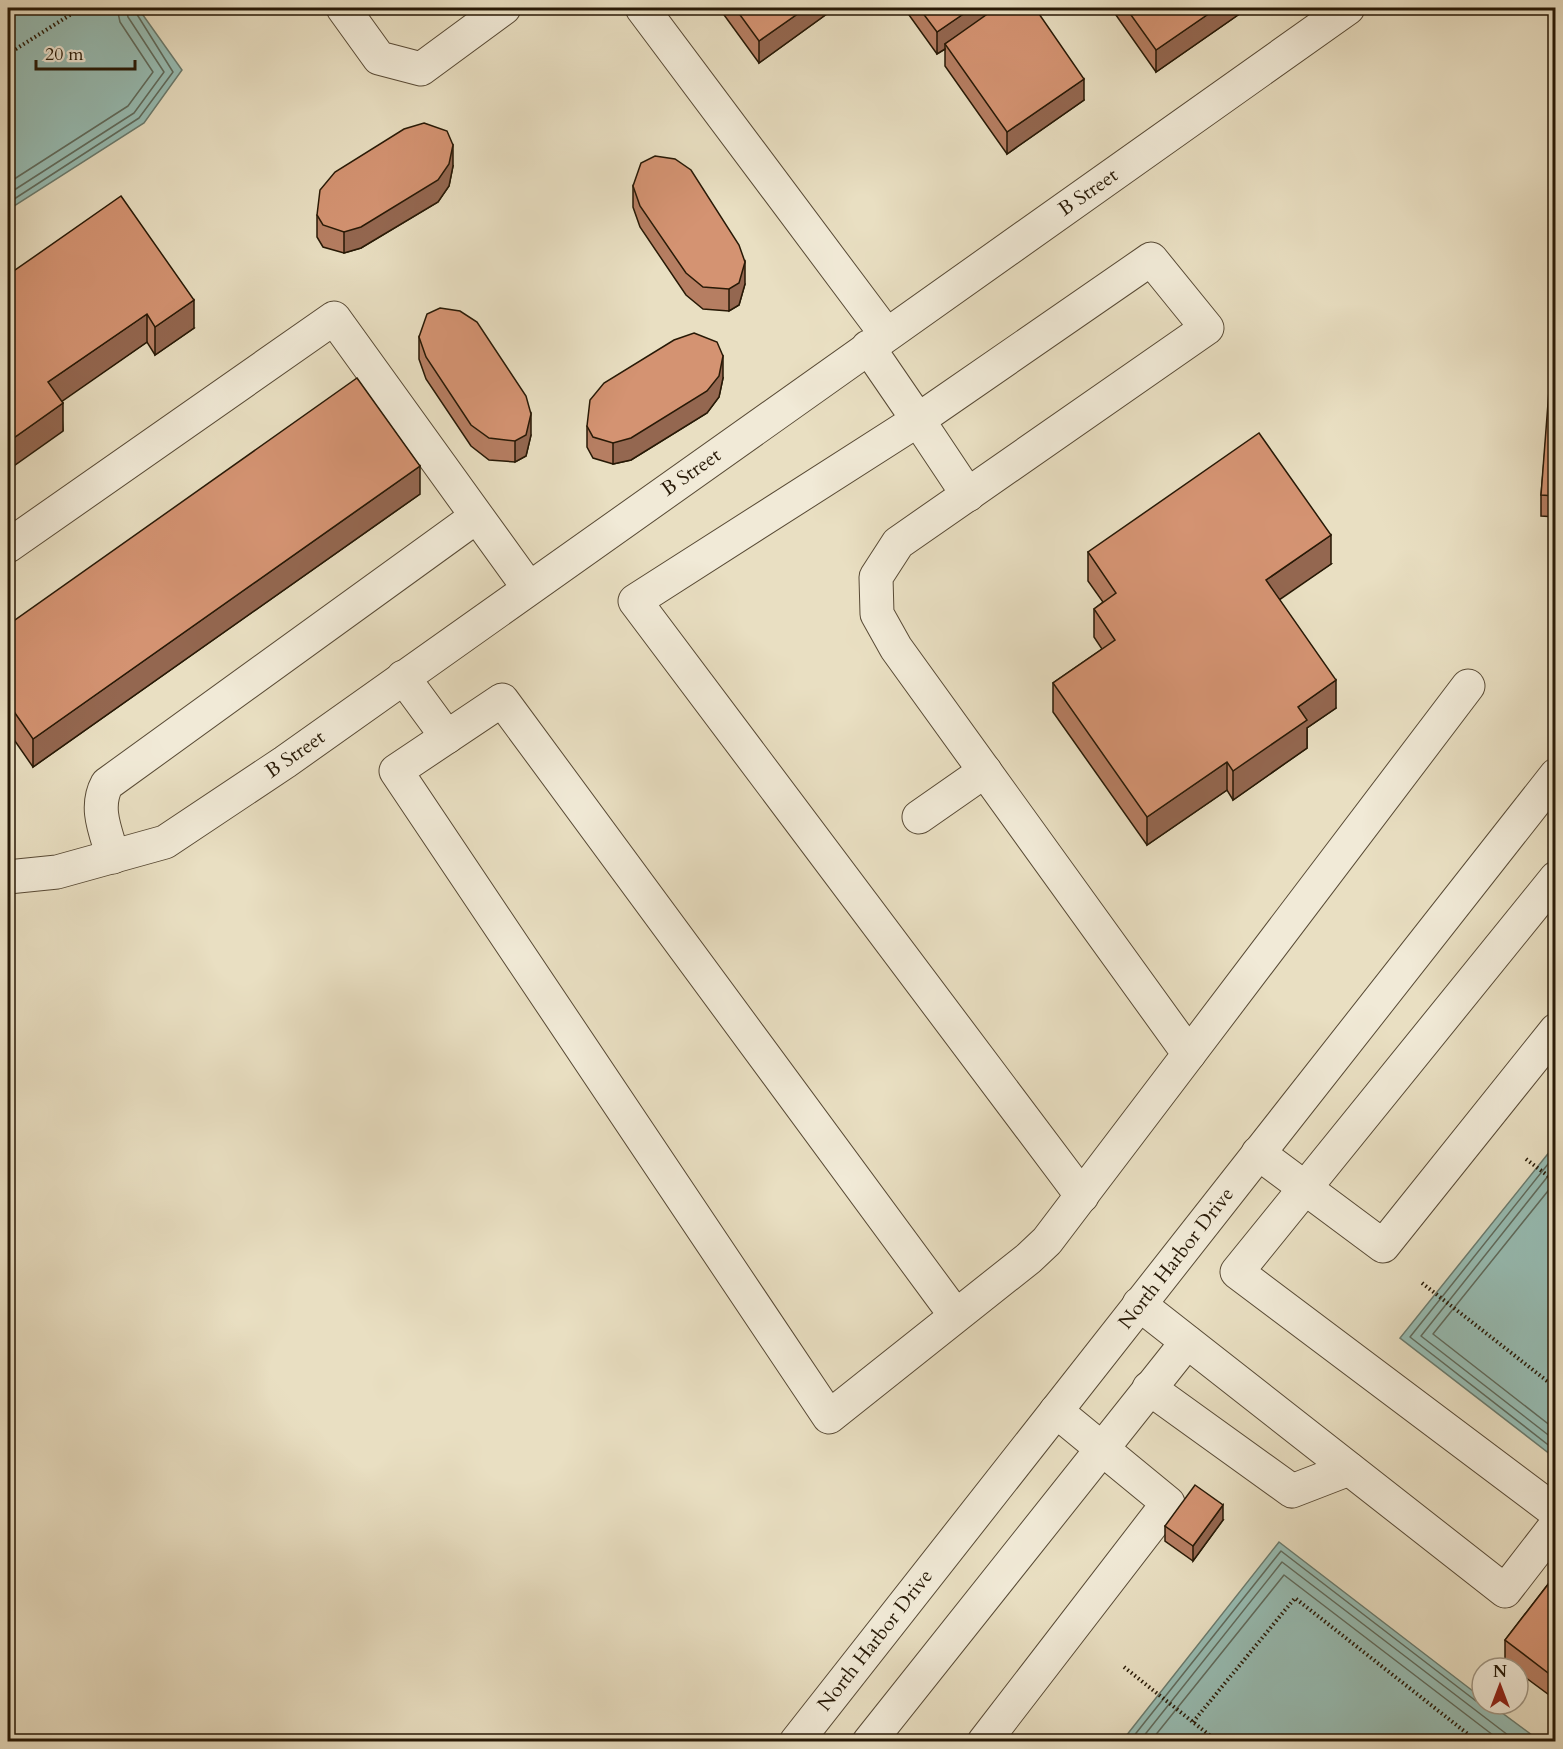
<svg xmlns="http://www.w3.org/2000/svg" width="1563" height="1749" font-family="Cardo,serif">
  <rect width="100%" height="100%" fill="#e9dfc2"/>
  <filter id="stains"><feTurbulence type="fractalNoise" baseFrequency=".00333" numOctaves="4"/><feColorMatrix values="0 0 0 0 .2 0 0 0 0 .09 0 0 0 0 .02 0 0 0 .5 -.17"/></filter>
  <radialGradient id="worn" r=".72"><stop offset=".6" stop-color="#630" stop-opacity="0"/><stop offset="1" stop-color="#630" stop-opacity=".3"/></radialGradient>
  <g fill="#97bdb4" stroke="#6a7b6e" stroke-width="1.5">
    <path d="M8,8h130l44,62 -38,53 -136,87z"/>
    <path d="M1555,1145v313l-155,-120z"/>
    <path d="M1279,1542l203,156v6h8l50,37h-418z"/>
  </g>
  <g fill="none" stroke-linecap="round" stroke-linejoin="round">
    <g stroke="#5f6b5d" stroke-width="1.5">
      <path d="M8,183l120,-77 25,-34 -33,-50 -3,-14"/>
      <path d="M8,194l126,-81 30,-41 -36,-55 -2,-9"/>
      <path d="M8,203l131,-85 34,-46 -40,-64"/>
      <path d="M1556,1154l-146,183 146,114"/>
      <path d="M1556,1166l-135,170 135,105"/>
      <path d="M1556,1181l-123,153 123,96"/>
      <path d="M1129,1742l152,-191 195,150 6,1"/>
      <path d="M1139,1742l143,-180 235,180"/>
      <path d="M1150,1742l134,-167 218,167"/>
    </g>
    <g stroke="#584a35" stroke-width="35">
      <g id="minor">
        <path d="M343,8l36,50 42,11 83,-61"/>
        <path d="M642,8l244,326"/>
        <path d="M868,347l50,73 233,-161 56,69 -309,215 -22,34 1,37 19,34 293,406 -142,187 -18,17 -200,159 -433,-646 106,-71 454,616"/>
        <path d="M968,495l-50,-75 -283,181 447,595"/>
        <path d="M8,546l326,-228 194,269"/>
        <path d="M403,677l44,60"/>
        <path d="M919,817l66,-46"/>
        <path d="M113,857c-7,-25 -19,-49 -6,-73l369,-267"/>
        <path d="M8,877l49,-5 108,-30 120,-80 1063,-754"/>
        <path d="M1556,878l-319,394 319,240"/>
        <path d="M1189,1054l279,-368"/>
        <path d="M1258,1153l125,93 173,-216"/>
        <path d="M1139,1304l366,287 51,-66"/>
        <path d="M1149,1388l143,103 57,-22"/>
        <path d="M796,1742l760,-967"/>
        <path d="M869,1742l318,-400"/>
        <path d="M984,1742l184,-239 -112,-92"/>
      </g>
    </g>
    <g stroke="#271906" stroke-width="4" stroke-dasharray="1.5 3" stroke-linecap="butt">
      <path d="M8,54l73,-46"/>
      <path d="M1526,1159l30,23"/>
      <path d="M1422,1283l134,105"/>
      <path d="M1124,1667l94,75"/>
      <path d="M1193,1722l102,-124 183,144"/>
    </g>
    <use href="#minor" stroke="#f1ead7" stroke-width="33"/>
  </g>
  <g fill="#b67e62" stroke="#271906" stroke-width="1.5">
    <path d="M719,8h116l-76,55z"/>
    <path d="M904,8h131l49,92 -77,54 -62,-88v-17l-8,5z"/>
    <path d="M1111,8h137l-92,64z"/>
    <path d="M453,166l-4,20 -11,16 -77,46 -17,5 -21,-6 -6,-10v-22z"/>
    <path d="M633,186l112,98 -6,21 -10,6 -26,-2 -17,-14 -46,-68 -7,-20z"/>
    <path d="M8,275l186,53 -39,27 -8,-13 -86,59 2,30z"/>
    <path d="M1556,325v192l-15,-1v-21z"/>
    <path d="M419,337l112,98 -5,21 -11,6 -26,-2 -18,-14 -45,-67 -7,-20z"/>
    <path d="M723,378l-4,19 -12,16 -76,47 -18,4 -20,-6 -6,-11v-21z"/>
    <path d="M420,494l-387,273 -25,-36v-106z"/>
    <path d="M1088,552l243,12 -52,35 57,109 -29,20v20l-74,52 -6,-10 -80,55 -94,-133v-29l49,-34 -8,-12v-28l9,-7 -15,-21z"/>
    <path d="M1223,1520l-30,41 -28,-20v-15z"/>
    <path d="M1556,1574v126l-38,-28v-4h-5l-8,-6v-22z"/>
  </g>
  <g fill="#946750" stroke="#271906" stroke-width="1.5">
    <path d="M806,8h29l-76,55v-22z"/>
    <path d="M972,8h29l-56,36v5l-8,5v-22z"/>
    <path d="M1217,8h31l-92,64v-22z"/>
    <path d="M1084,79v21l-77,54v-22z"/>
    <path d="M453,145v21l-4,20 -11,16 -77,46 -17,5v-21z"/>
    <path d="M745,262v22l-6,21 -10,6v-22z"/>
    <path d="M194,300v28l-39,27v-28z"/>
    <path d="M147,314v28l-99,69v-29z"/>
    <path d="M723,356v22l-4,19 -12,16 -76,47 -18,4v-21z"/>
    <path d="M63,403v28l-55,39v-28z"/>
    <path d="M531,414v21l-5,21 -11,6v-21z"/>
    <path d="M420,466v28l-387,273v-28z"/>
    <path d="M1331,535v29l-65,45v-29z"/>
    <path d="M1336,680v28l-29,20v20l-74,52v-29l65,-64z"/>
    <path d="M1227,762v28l-80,55v-28z"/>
    <path d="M1223,1505v15l-30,41v-15z"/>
  </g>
  <g fill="#d49372" stroke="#271906" stroke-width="1.5">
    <path d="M735,8h71l-47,33z"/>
    <path d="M919,8h53l-35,24z"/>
    <path d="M996,8h39l49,71 -77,53 -62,-88z"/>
    <path d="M1126,8h91l-61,42z"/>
    <path d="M424,123l23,8 6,14 -4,19 -11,16 -77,47 -17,5 -21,-7 -6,-10 3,-25 15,-18 69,-43z"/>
    <path d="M655,156l20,3 16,11 48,75 6,17 -6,21 -10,6 -26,-2 -17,-14 -46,-67 -7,-20 8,-23z"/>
    <path d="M121,196l73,104 -39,27 -8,-13 -99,68 15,21 -55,39v-167z"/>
    <path d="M440,308l20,3 17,11 49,74 5,18 -5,21 -11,6 -26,-3 -18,-13 -45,-68 -7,-20 8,-23z"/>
    <path d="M1554,325h2v171l-15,-1z"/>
    <path d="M694,333l23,9 6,14 -4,20 -12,15 -76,47 -18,5 -20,-6 -6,-11 3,-26 14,-17 70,-43z"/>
    <path d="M357,378l63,88 -387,273 -25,-36v-78z"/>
    <path d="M1259,433l72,102 -65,45 70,100 -38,27 9,13 -74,51 -6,-9 -80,55 -94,-134 62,-43 -21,-31 22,-16 -28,-41z"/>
    <path d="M1195,1485l28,20 -30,41 -28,-20z"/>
    <path d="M1556,1574v105l-51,-39z"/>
  </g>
  <g text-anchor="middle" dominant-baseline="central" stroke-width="4.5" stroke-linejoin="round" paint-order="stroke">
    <g font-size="20" fill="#271906" stroke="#f1ead7">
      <text transform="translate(1088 192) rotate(-35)">B Street</text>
      <text transform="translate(691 472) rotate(-35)">B Street</text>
      <text transform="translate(295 754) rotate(-35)">B Street</text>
      <text transform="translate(1176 1258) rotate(-52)">North Harbor Drive</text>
      <text transform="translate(875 1640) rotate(-52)">North Harbor Drive</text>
    </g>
  </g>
  <rect width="1563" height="1749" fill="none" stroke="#e9dfc2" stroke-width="30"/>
  <rect x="9" y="9" width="1545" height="1731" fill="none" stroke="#271906" stroke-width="3"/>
  <rect x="15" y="15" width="1533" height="1719" fill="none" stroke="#271906" stroke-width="1.5"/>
  <g transform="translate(1500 1686)"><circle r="28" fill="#f1ead7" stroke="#a09683" stroke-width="1.5"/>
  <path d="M0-4.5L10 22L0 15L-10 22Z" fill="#8f2418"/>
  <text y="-9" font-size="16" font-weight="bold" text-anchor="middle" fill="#271906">N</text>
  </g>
  <path d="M36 60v9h99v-9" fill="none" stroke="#271906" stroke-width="3"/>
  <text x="45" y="60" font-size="18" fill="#271906" stroke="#f1ead7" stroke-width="4.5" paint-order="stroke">20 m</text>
  <rect width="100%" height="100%" filter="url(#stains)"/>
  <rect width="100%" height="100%" fill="url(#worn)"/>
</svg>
